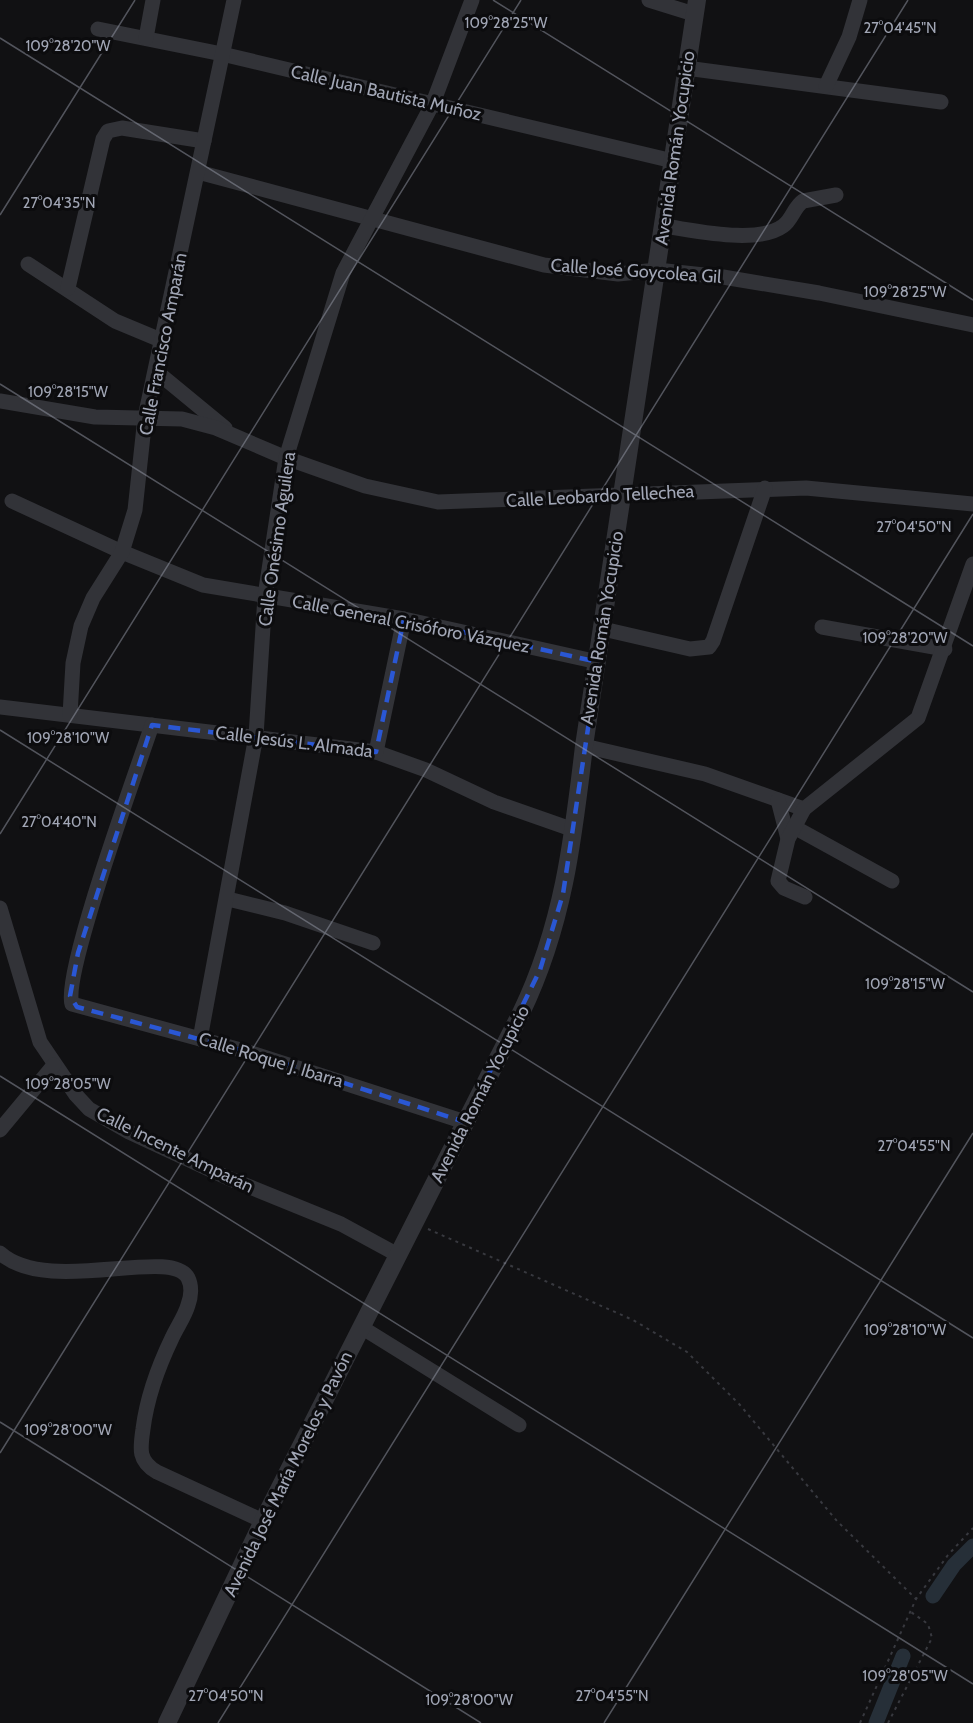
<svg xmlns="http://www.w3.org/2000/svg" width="973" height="1723" font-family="Cabin,sans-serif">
  <rect width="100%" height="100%" fill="#111113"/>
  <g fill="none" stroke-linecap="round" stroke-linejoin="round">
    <g stroke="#262f38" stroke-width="15">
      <path d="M933,1596l21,-31 19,-19"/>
      <path d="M876,1723l27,-67"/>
    </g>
    <g stroke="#38393f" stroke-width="2" stroke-dasharray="3 4.5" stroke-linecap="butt">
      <path d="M428,1229l205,91 54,32 53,53 97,116 79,78"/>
      <path d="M860,1723l56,-124 32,-44 25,-27"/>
      <path d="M888,1723l44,-85 -4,-14 -17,-12"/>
    </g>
    <g stroke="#323338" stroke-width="15">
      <path d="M649,0l45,14"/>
      <path d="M98,29l124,25 451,107"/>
      <path d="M146,38l7,-38"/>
      <path d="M686,68l255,34"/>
      <path d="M826,86l23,-49 11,-37"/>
      <path d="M198,172l346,93 74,9 39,-4 66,7 96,16 154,32"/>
      <path d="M663,226c31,4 94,19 120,0 9,-6 11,-19 20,-25l33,-6"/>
      <path d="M28,264l87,57 48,20"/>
      <path d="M68,288l35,-149 5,-8 14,-3 82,13"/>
      <path d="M157,372l68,56"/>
      <path d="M0,401l95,16 87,2 34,9 70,30 79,28 73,16 368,-14 167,16"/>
      <path d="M12,501l110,51 81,33 201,34 194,43"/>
      <path d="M822,627l123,22"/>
      <path d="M603,629l87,20 19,-2 4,-6 52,-153"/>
      <path d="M0,707l376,45 50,18 68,32 80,28"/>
      <path d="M70,715l3,-52 8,-37 12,-28 29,-46 13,-42 10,-93 89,-417"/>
      <path d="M152,725c-14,42 -90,250 -80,279l176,48 217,70"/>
      <path d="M584,746l121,28 99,35"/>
      <path d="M376,752l28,-133"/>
      <path d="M778,800l10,39"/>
      <path d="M794,827l98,54"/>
      <path d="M805,897l-21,-9 -6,-7 10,-42 16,-30 114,-91 55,-154"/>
      <path d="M228,899l57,14 88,30"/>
      <path d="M0,908l40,134 36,53 13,14 40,23 99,46 113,46 57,31"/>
      <path d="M200,1039l56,-303 9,-140 21,-138 57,-185 90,-170 39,-103"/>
      <path d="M0,1130l54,-65"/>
      <path d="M0,1253c48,43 171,-7 188,25 4,8 3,19 0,27 -3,11 -11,22 -16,33 -14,29 -25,59 -29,91 -3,20 -5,32 14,43l106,49"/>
      <path d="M361,1327l158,98"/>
    </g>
    <path stroke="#323338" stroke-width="18" d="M167,1723l96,-202 258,-508c42,-87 52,-172 63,-267l113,-746"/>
  </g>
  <path fill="none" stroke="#2a57d4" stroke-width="4.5" stroke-dasharray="12 8" stroke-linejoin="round" d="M404,619l194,43 -35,232 -23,76 -75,152 -217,-70 -171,-45 -7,-11 8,-43 74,-228 224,27z"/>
  <path fill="none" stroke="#a1a6b5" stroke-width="1.5" stroke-opacity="0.45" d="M493,0l480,300M0,38l973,608M0,215l135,-215M0,384l973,608M0,730l973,608M0,834l521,-834M0,1076l973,608M0,1422l481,301M0,1453l908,-1453M218,1723l755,-1209M604,1723l369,-590"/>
  <g text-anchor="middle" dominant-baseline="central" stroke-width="6" stroke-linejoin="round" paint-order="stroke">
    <g font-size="18" fill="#a1a6b5" stroke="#0c0c0e">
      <text transform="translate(386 93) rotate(13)">Calle Juan Bautista Muñoz</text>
      <text transform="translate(675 148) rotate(-82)">Avenida Román Yocupicio</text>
      <text transform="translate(636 271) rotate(4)">Calle José Goycolea Gil</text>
      <text transform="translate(163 344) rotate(-79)">Calle Francisco Amparán</text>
      <text transform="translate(600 496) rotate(-3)">Calle Leobardo Tellechea</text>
      <text transform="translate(277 539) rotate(-82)">Calle Onésimo Aguilera</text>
      <text transform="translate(411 624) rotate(11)">Calle General Crisóforo Vázquez</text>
      <text transform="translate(602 628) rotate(-81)">Avenida Román Yocupicio</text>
      <text transform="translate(294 742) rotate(7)">Calle Jesús L. Almada</text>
      <text transform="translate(271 1060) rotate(17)">Calle Roque J. Ibarra</text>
      <text transform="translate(480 1094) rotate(-63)">Avenida Román Yocupicio</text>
      <text transform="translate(175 1150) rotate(26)">Calle Incente Amparán</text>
      <text transform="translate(288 1474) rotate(-64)">Avenida José María Morelos y Pavón</text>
    </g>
  </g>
  <g font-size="15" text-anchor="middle" fill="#a1a6b5" stroke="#0c0c0e" stroke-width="6" stroke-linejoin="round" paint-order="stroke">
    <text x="506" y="28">109°28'25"W</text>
    <text x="900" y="33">27°04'45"N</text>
    <text x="68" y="51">109°28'20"W</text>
    <text x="59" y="208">27°04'35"N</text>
    <text x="905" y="297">109°28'25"W</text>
    <text x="68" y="397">109°28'15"W</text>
    <text x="914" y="532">27°04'50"N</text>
    <text x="905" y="643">109°28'20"W</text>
    <text x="68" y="743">109°28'10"W</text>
    <text x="59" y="827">27°04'40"N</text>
    <text x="905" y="989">109°28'15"W</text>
    <text x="68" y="1089">109°28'05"W</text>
    <text x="914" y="1151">27°04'55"N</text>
    <text x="905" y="1335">109°28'10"W</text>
    <text x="68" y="1435">109°28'00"W</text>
    <text x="905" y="1681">109°28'05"W</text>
    <text x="226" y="1701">27°04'50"N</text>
    <text x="612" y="1701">27°04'55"N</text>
    <text x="469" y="1705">109°28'00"W</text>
  </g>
</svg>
